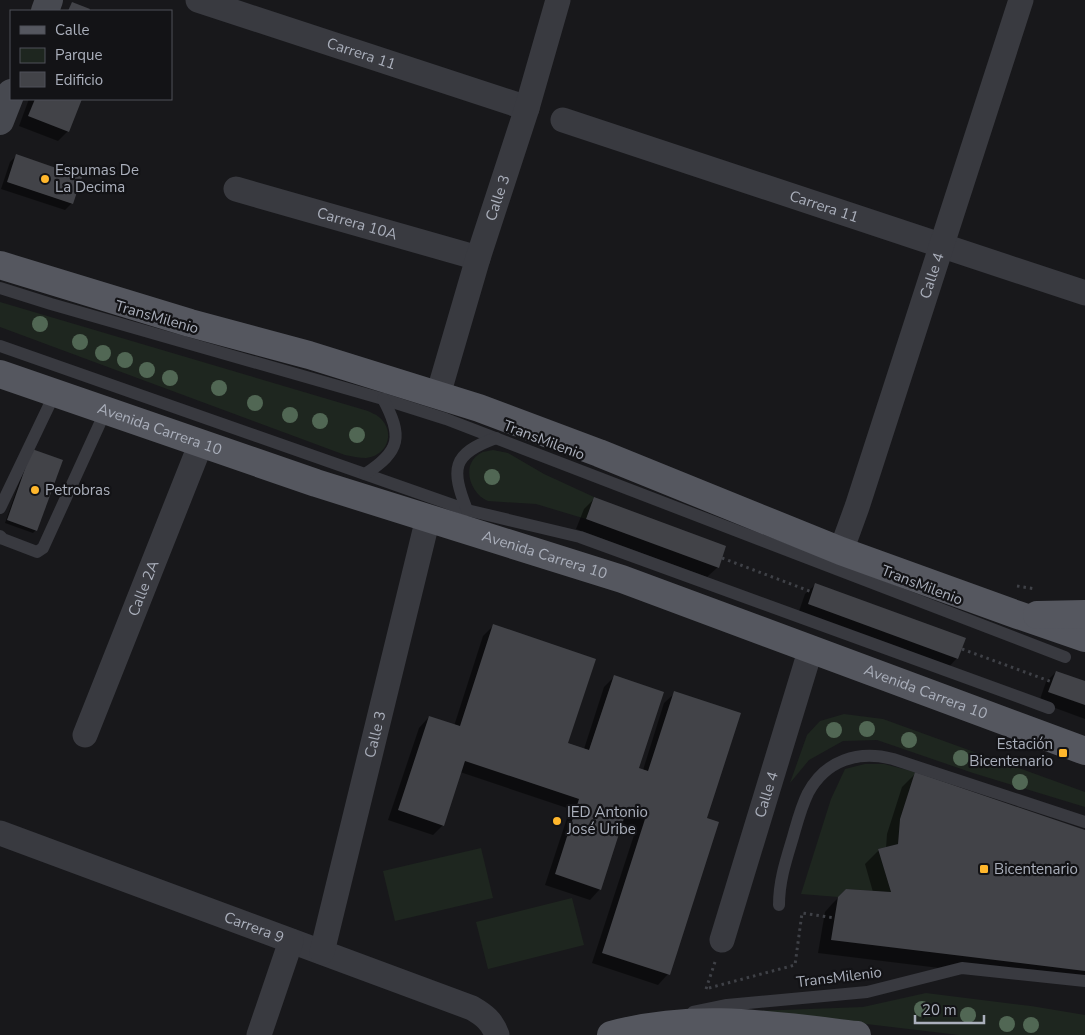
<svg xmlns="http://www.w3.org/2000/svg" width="1085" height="1035" font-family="'Nunito Sans',sans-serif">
  <rect width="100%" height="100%" fill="#18181b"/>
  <g fill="#1e261f">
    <path d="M0,302l368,109c3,2 8,3 11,6 17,14 9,39 -13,41 -7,0 -14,-2 -21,-3l-345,-128z"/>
    <path d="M493,450l15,3 36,21 50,23 -8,22 -50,-15 -48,-3c-18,-7 -28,-37 -7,-48 3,-2 9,-2 12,-3z"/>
    <path d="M844,714l39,5 202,73v15l-112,-34 -96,-33 -34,1 -34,19 -19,23 17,-48 13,-14z"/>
    <path d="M865,764h19l31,8 -15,47 -2,25 -20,5 13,43 -45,-3 -8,8 -37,-3 30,-95 14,-30z"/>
    <path d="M481,848l12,50 -98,23 -12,-50z"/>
    <path d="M572,898l12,47 -96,24 -12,-47z"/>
    <path d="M926,993l105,13 54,9v20h-126l-202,-24 106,-4z"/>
  </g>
  <g fill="#0007">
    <path d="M29,99h52l-13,32 -10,10 -39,-15z"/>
    <path d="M17,155l55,48 -7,7 -64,-21 9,-27z"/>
    <path d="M29,454l7,76 -3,3 -28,-10z"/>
    <path d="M594,499l124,68 -11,10 -131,-48 8,-20z"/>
    <path d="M816,584l141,74 -10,11 -149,-55 7,-20z"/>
    <path d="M493,626l74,118 17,5 20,-62 10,-10 24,91 5,2 21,-67 11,-10 31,126 12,4 -50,151 -10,11 -66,-22 44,-134 -15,-5 -21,65 -10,11 -45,-15 25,-76 -110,-37 -17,53 -10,10 -45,-15 31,-92 10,-11 25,9 29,-90z"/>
    <path d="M1056,672l29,11v36l-46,-17 7,-20z"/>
    <path d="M915,774l170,57v155l-267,-33 7,-41 7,-8 14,-14 27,2 -8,-28 14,-14 7,-2 1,-14 15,-47z"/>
  </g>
  <g fill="#424348">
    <path d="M72,2l18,7 -1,2h-21z"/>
    <path d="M35,99h47l-13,33 -41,-16z"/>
    <path d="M16,154l66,23 -9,27 -66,-22z"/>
    <path d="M32,449l31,11 -26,71 -30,-11z"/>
    <path d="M594,497l132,49 -7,22 -133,-49z"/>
    <path d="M815,583l151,55 -8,21 -150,-55z"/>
    <path d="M493,624l103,35 -28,84 21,7 25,-75 50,17 -25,76 9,3 26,-80 67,22 -34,105 12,4 -49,153 -68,-22 43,-134 -19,-7 -25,78 -46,-16 24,-75 -114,-38 -21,65 -46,-16 31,-94 31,10z"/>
    <path d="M1056,671l29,10v24l-37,-13z"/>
    <path d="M915,772l170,58v141l-254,-31 7,-43 8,-8 45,3 -13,-43 20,-5 2,-25z"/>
  </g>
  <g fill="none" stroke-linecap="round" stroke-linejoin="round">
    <g stroke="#3f4147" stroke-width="3" stroke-dasharray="2.5 4" stroke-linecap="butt">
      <path d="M722,558l90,34"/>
      <path d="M1017,586l19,3"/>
      <path d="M962,649l90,33"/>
      <path d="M709,988l86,-23 7,-52 33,5"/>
      <path d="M706,989l9,-27"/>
    </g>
    <g stroke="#393a40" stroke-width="12">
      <path d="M0,288l51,16 332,95 63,20 619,238"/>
      <path d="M0,346l467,164 113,27 469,171"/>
      <path d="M365,474c36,-23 38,-38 18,-75"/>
      <path d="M0,508l55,-115"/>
      <path d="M467,510c-16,-41 -16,-56 29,-72"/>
      <path d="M0,536l3,3 34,13 6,-4 63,-138"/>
      <path d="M779,905c0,-24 7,-45 14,-68 4,-14 8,-30 15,-44 18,-33 50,-43 85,-34l192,63"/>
      <path d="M693,1012l34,-7 140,-13 95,-24 123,13"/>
    </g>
    <g stroke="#393a40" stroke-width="25">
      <path id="s1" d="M198,0l329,108"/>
      <path id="s2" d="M563,120l522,173"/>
      <path id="s3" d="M236,189l242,69"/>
      <path id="s4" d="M438,395l40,-137 49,-150 31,-108"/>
      <path id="s5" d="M841,551l16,-44 164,-507"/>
      <path id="s6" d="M85,735l116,-292"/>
      <path id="s7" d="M0,833l472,175c12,7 20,13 25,27"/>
      <path id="s8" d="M722,940l89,-292"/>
      <path id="s9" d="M322,952l106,-434"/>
      <path d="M259,1035l32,-94"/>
    </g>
    <g stroke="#474950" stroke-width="28">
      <path d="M45,11l4,-11"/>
      <path d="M0,121l11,-28"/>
    </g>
    <g stroke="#55575f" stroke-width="28">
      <path d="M0,265l190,58 119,32 170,53 120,45 242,98 177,64 67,23"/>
      <path id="s10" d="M0,374l316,109 306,96 463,172"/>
      <path d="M1037,615l48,-1"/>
      <path d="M611,1035c84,-23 161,-10 246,0"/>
    </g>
  </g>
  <g fill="#516754">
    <circle cx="40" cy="324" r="8"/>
    <circle cx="80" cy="342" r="8"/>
    <circle cx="103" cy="353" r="8"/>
    <circle cx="125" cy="360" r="8"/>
    <circle cx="147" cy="370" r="8"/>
    <circle cx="170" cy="378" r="8"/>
    <circle cx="219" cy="388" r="8"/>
    <circle cx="255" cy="403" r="8"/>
    <circle cx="290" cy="415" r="8"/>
    <circle cx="320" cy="421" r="8"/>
    <circle cx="357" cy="435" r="8"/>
    <circle cx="492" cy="477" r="8"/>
    <circle cx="867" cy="729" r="8"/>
    <circle cx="834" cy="730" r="8"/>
    <circle cx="909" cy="740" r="8"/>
    <circle cx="961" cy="758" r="8"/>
    <circle cx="1020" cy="782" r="8"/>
    <circle cx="922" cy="1009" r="8"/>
    <circle cx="968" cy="1015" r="8"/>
    <circle cx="1007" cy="1024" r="8"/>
    <circle cx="1031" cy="1025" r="8"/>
  </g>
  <g fill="#ffb72c" stroke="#131316" stroke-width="2">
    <circle cx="45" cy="179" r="5"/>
    <circle cx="35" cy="490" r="5"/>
    <rect x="1058" y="748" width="10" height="10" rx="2.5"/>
    <circle cx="557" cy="821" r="5"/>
    <rect x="979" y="864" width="10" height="10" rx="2.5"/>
  </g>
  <g text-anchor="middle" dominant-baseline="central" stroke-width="4.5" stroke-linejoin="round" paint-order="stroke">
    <g font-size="15" fill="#aaafbb" stroke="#131316">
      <text stroke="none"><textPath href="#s1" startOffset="172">Carrera 11</textPath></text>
      <text stroke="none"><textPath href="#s4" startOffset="206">Calle 3</textPath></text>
      <text stroke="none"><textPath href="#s2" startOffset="275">Carrera 11</textPath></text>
      <text stroke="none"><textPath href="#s3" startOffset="126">Carrera 10A</textPath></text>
      <text stroke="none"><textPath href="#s5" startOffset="290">Calle 4</textPath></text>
      <text transform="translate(157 317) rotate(16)">TransMilenio</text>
      <text stroke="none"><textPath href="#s10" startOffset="169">Avenida Carrera 10</textPath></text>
      <text transform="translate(544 440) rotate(21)">TransMilenio</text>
      <text stroke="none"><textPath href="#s10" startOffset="574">Avenida Carrera 10</textPath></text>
      <text transform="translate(922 585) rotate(21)">TransMilenio</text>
      <text stroke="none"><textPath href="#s6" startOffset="158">Calle 2A</textPath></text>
      <text stroke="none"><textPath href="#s10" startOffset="979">Avenida Carrera 10</textPath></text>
      <text stroke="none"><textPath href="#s9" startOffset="224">Calle 3</textPath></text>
      <text stroke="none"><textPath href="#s8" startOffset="152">Calle 4</textPath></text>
      <text stroke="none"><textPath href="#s7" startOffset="271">Carrera 9</textPath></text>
      <text transform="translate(839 977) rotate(-7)">TransMilenio</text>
    </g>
    <g font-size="15" fill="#aaafbb" stroke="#131316" text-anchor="start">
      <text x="55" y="170">Espumas De<tspan x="55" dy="17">La Decima</tspan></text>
      <text x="45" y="490">Petrobras</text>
      <text x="1053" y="744" text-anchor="end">Estación<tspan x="1053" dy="17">Bicentenario</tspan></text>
      <text x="567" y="812">IED Antonio<tspan x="567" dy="17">José Uribe</tspan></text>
      <text x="994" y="869">Bicentenario</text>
    </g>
  </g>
  <rect x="10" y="10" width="162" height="90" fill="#131316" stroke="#4f5158"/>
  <rect x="20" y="26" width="25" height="8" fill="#55575f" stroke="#4f5158"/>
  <text x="55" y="35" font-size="15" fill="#aaafbb">Calle</text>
  <rect x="20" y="48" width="25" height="15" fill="#1e261f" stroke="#4f5158"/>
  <text x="55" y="60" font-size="15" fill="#aaafbb">Parque</text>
  <rect x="20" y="72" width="25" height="15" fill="#424348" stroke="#4f5158"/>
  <text x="55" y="85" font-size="15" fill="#aaafbb">Edificio</text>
  <path d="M915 1015v8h69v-8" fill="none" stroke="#aaafbb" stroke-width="2.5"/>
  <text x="922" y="1015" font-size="15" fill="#aaafbb" stroke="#131316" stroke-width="4" paint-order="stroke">20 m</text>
</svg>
